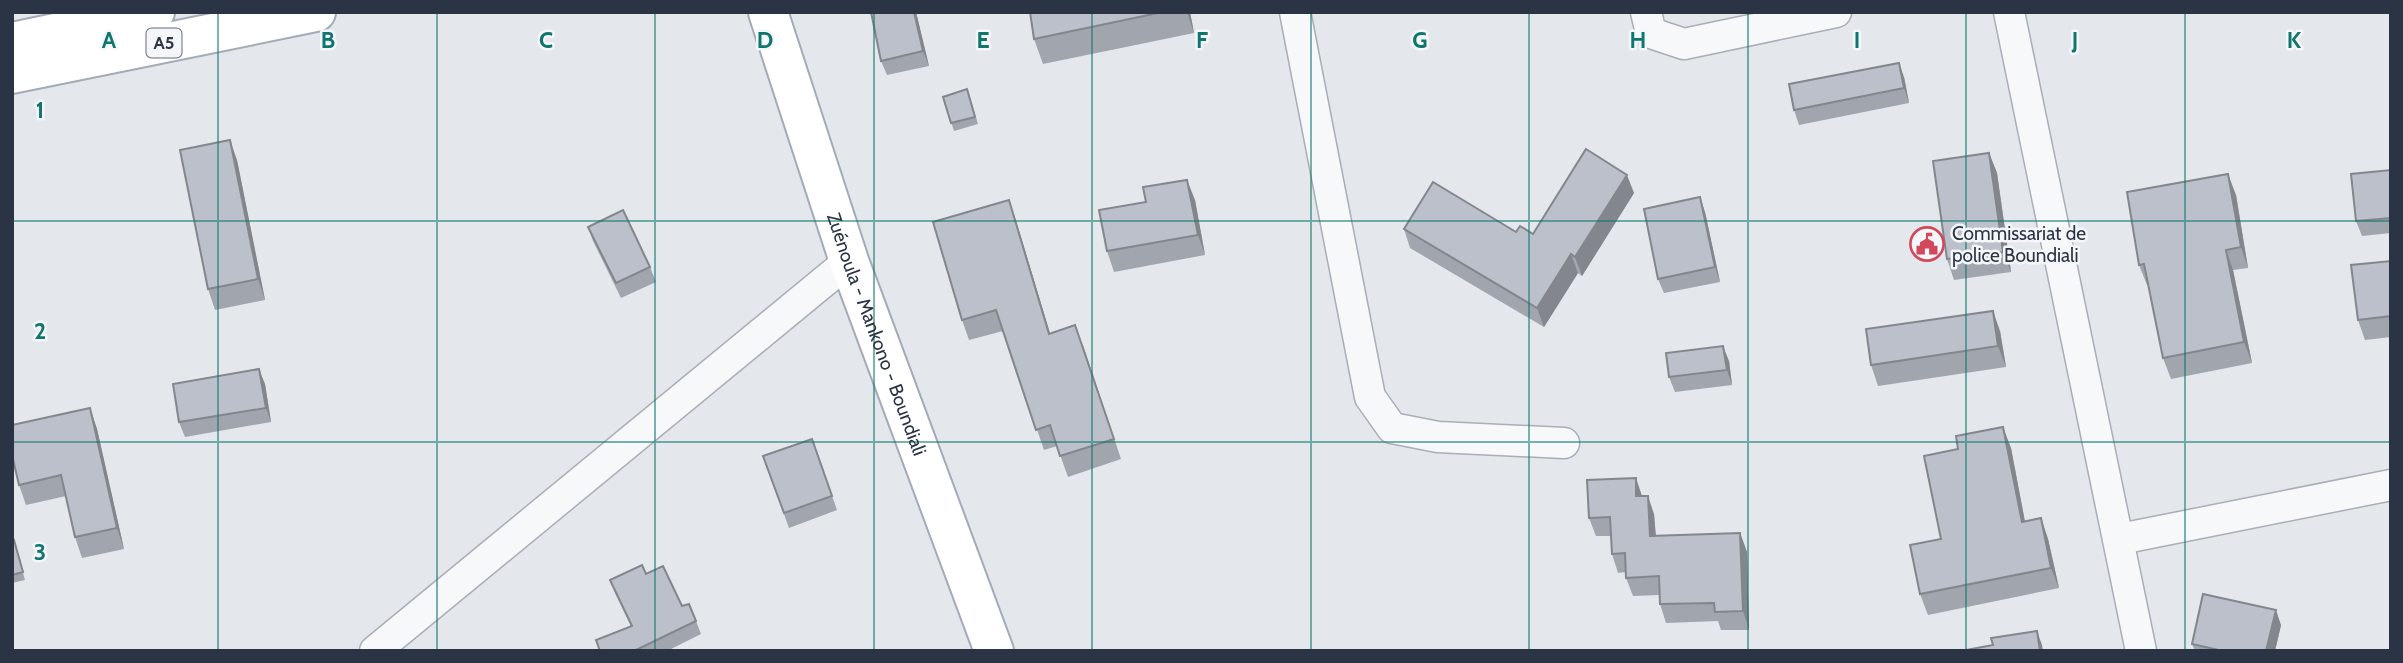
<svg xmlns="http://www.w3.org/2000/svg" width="2403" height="663" font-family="Cabin,sans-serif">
  <rect width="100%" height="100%" fill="#e4e7ec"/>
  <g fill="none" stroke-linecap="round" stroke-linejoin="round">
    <g stroke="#a9aeb7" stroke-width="33">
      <g id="minor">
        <path d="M1295,12l75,385 22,31 46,9 126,6"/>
        <path d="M1646,12l5,21 33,11 152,-32"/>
        <path d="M2009,12l132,639"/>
        <path d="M2120,539l271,-54"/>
        <path d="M375,651l474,-390"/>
      </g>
    </g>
    <g stroke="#a3abb8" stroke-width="42">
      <g id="major">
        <path id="s1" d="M768,12l81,249 145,390"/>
        <path d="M12,42l143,-30"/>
        <path d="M12,74l304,-62"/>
      </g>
    </g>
    <use href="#minor" stroke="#f7f8fa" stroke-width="30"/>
    <use href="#major" stroke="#fff" stroke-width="38"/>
  </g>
  <g fill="#a1a5ae">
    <path d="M871,12h45l13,54 -42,9 -6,-14z"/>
    <path d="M1030,12h160l4,21 -151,31 -9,-25z"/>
    <path d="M1904,77l5,26 -110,22 -5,-15z"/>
    <path d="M943,97h27l8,27 -24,7z"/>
    <path d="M1989,153l8,20 14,99 -57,8 -7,-21z"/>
    <path d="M237,160l28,140 -50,10 -7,-21z"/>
    <path d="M2391,170v63l-29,3 -6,-15z"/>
    <path d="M1634,193l-52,83 -4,-3 -34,54 -134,-79 -6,-19 112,3 17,2z"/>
    <path d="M2236,195l12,73 -15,2 19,93 -81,16 -8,-21 -15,-73h-1l-8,-20z"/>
    <path d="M1009,200l7,21 34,112 33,12 38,114 -53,18 -11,-31 -13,4 -41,-119 -34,9 -7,-20z"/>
    <path d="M1195,200l10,55 -91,17 -7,-21z"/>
    <path d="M1705,212l15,70 -56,11 -6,-14z"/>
    <path d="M588,227l62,40 6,15 -35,16 -28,-57z"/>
    <path d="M2391,261v76l-26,3 -7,-20z"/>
    <path d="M2000,331l6,36 -128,19 -7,-21z"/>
    <path d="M1729,361l3,24 -57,7 -6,-15z"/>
    <path d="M265,384l6,38 -86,15 -6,-15z"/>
    <path d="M90,408l7,21 27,120 -42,9 -7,-21 -9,-41 -40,9 -7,-20z"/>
    <path d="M812,439l25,71 -48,18 -26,-72z"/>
    <path d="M2011,448l14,74 16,-4 7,21 11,49 -131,27 -8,-21 21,-55z"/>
    <path d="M1642,496l12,18 2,22 84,-3 7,19 2,78h-28l-3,-9 -52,2 -6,-19 -1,-9 -26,1 -7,-18v-6l-8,1 -6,-19 -1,-18h-15l-7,-18z"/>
    <path d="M12,541l4,7 9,32 -13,3z"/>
    <path d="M646,574l36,32 14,15 5,13 -34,17h-68l32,-25 -16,-33 -5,-13z"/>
    <path d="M2281,625l-6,26h-80l-3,-7z"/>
  </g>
  <g fill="#83868d">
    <path d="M914,12h2l13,54 -6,-15z"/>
    <path d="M1187,12h3l4,21z"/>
    <path d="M1899,63l5,14 5,26 -5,-15z"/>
    <path d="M230,140l7,20 28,140 -7,-21z"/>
    <path d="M1989,153l8,20 14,99 -8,-20z"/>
    <path d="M2228,174l8,21 12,73 -7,-21z"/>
    <path d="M1627,175l7,18 -52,83 -7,-19z"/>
    <path d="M1187,180l8,20 10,55 -7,-20z"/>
    <path d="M1700,197l5,15 15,70 -5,-15z"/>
    <path d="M1009,200l7,21 40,133 -7,-20z"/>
    <path d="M2226,250l7,20 19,93 -8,-21z"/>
    <path d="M1571,254l7,19 -34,54 -7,-19z"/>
    <path d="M1993,311l7,20 6,36 -8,-21z"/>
    <path d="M1723,346l6,15 3,24 -5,-15z"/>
    <path d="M259,369l6,15 6,38 -5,-14z"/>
    <path d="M90,408l7,21 27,120 -7,-21z"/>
    <path d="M2003,427l8,21 18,95 -7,-21z"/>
    <path d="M1636,478l6,18h-6z"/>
    <path d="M1648,496l6,18 3,40 -7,-18z"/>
    <path d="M2041,518l7,21 11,49 -8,-20z"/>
    <path d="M1740,533l7,19 2,78 -6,-19z"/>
    <path d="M2276,610l5,15 -6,26h-9z"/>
    <path d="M2037,631l5,14 1,6h-3z"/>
  </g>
  <g fill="#bbc0ca" stroke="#83868d" stroke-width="2">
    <path d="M871,12h43l9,39 -42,10z"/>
    <path d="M1030,12h133l-129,27z"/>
    <path d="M1899,63l5,25 -110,22 -5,-26z"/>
    <path d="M967,89l8,28 -24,6 -8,-26z"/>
    <path d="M230,140l28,139 -50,10 -28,-139z"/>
    <path d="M1586,149l41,26 -52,82 -4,-3 -34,54 -133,-79 29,-47 83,50 4,-6 13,8z"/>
    <path d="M1989,153l14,99 -56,7 -14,-98z"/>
    <path d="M2391,170v48l-35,3 -5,-47z"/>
    <path d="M2228,174l13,73 -15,3 18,92 -81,16 -19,-94 -5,1 -12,-73z"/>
    <path d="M1187,180l11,55 -91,16 -8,-41 47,-8 -3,-15z"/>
    <path d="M1700,197l15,70 -57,12 -14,-70z"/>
    <path d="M1009,200l40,134 26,-9 39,114 -54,17 -10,-31 -14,5 -40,-120 -34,10 -29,-98z"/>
    <path d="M623,210l27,57 -34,16 -28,-56z"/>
    <path d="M2391,261v55l-33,4 -7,-55z"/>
    <path d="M1993,311l5,35 -127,19 -5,-36z"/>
    <path d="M1723,346l4,24 -58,7 -3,-24z"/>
    <path d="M259,369l7,39 -87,14 -6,-38z"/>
    <path d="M90,408l27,120 -42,9 -14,-62 -42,10 -7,-30v-30z"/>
    <path d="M2003,427l19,95 19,-4 10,50 -131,26 -10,-49 31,-6 -17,-83 34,-7 -2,-13z"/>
    <path d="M812,439l20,57 -48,17 -21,-57z"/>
    <path d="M1636,478v18h12l2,40 90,-3 3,78 -28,1 -1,-9 -54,1 -1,-28 -33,2 -1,-25 -13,1 -2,-37 -21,1 -2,-38z"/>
    <path d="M14,540l9,32 -11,3v-34z"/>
    <path d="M642,565l4,9 17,-8 19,40 7,-2 7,17 -62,30h-34l-4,-11 36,-14 -22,-46z"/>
    <path d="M2203,594l73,16 -10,41h-43l-31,-7z"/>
    <path d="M2037,631l3,20h-79l32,-6 -2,-7z"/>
  </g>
  <path fill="none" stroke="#0f766e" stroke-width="2" stroke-opacity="0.55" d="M218,12v639M437,12v639M655,12v639M874,12v639M1092,12v639M1311,12v639M1529,12v639M1748,12v639M1966,12v639M2185,12v639M12,221h2379M12,442h2379"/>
  <defs>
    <g id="civic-ring" transform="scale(1.75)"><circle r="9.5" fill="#f4f6f9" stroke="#d1495b" stroke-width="1.5"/><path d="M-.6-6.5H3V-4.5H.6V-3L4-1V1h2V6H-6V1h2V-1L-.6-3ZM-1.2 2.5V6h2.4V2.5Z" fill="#d1495b"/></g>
  </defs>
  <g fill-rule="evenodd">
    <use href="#civic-ring" x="1927" y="244"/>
  </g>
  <g text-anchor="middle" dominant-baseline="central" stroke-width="5" stroke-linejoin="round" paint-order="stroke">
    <rect fill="#f4f6f9" stroke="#676e7b" stroke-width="2" x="146.5" y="28.5" width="35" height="29" rx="5"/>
    <g font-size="18" font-weight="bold" fill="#2b3445">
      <text x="164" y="43">A5</text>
    </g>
    <g font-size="19" fill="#2b3445" stroke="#f4f6f9" text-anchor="start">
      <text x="1952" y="233">Commissariat de<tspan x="1952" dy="22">police Boundiali</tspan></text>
    </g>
    <g font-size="19" fill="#2b3445" stroke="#f4f6f9">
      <text stroke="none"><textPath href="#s1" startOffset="340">Zuénoula - Mankono - Boundiali</textPath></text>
    </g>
  </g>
  <g font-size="23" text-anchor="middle" font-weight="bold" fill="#0f766e" stroke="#f4f6f9" stroke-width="5" stroke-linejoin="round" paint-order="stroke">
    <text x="109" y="48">A</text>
    <text x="328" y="48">B</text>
    <text x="546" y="48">C</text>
    <text x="765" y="48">D</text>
    <text x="983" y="48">E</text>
    <text x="1202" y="48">F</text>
    <text x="1420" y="48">G</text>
    <text x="1638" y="48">H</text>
    <text x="1857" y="48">I</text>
    <text x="2075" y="48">J</text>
    <text x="2294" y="48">K</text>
    <text x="40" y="118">1</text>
    <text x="40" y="339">2</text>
    <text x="40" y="560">3</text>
  </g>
  <rect width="2403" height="663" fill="none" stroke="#2b3445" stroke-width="28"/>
</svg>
